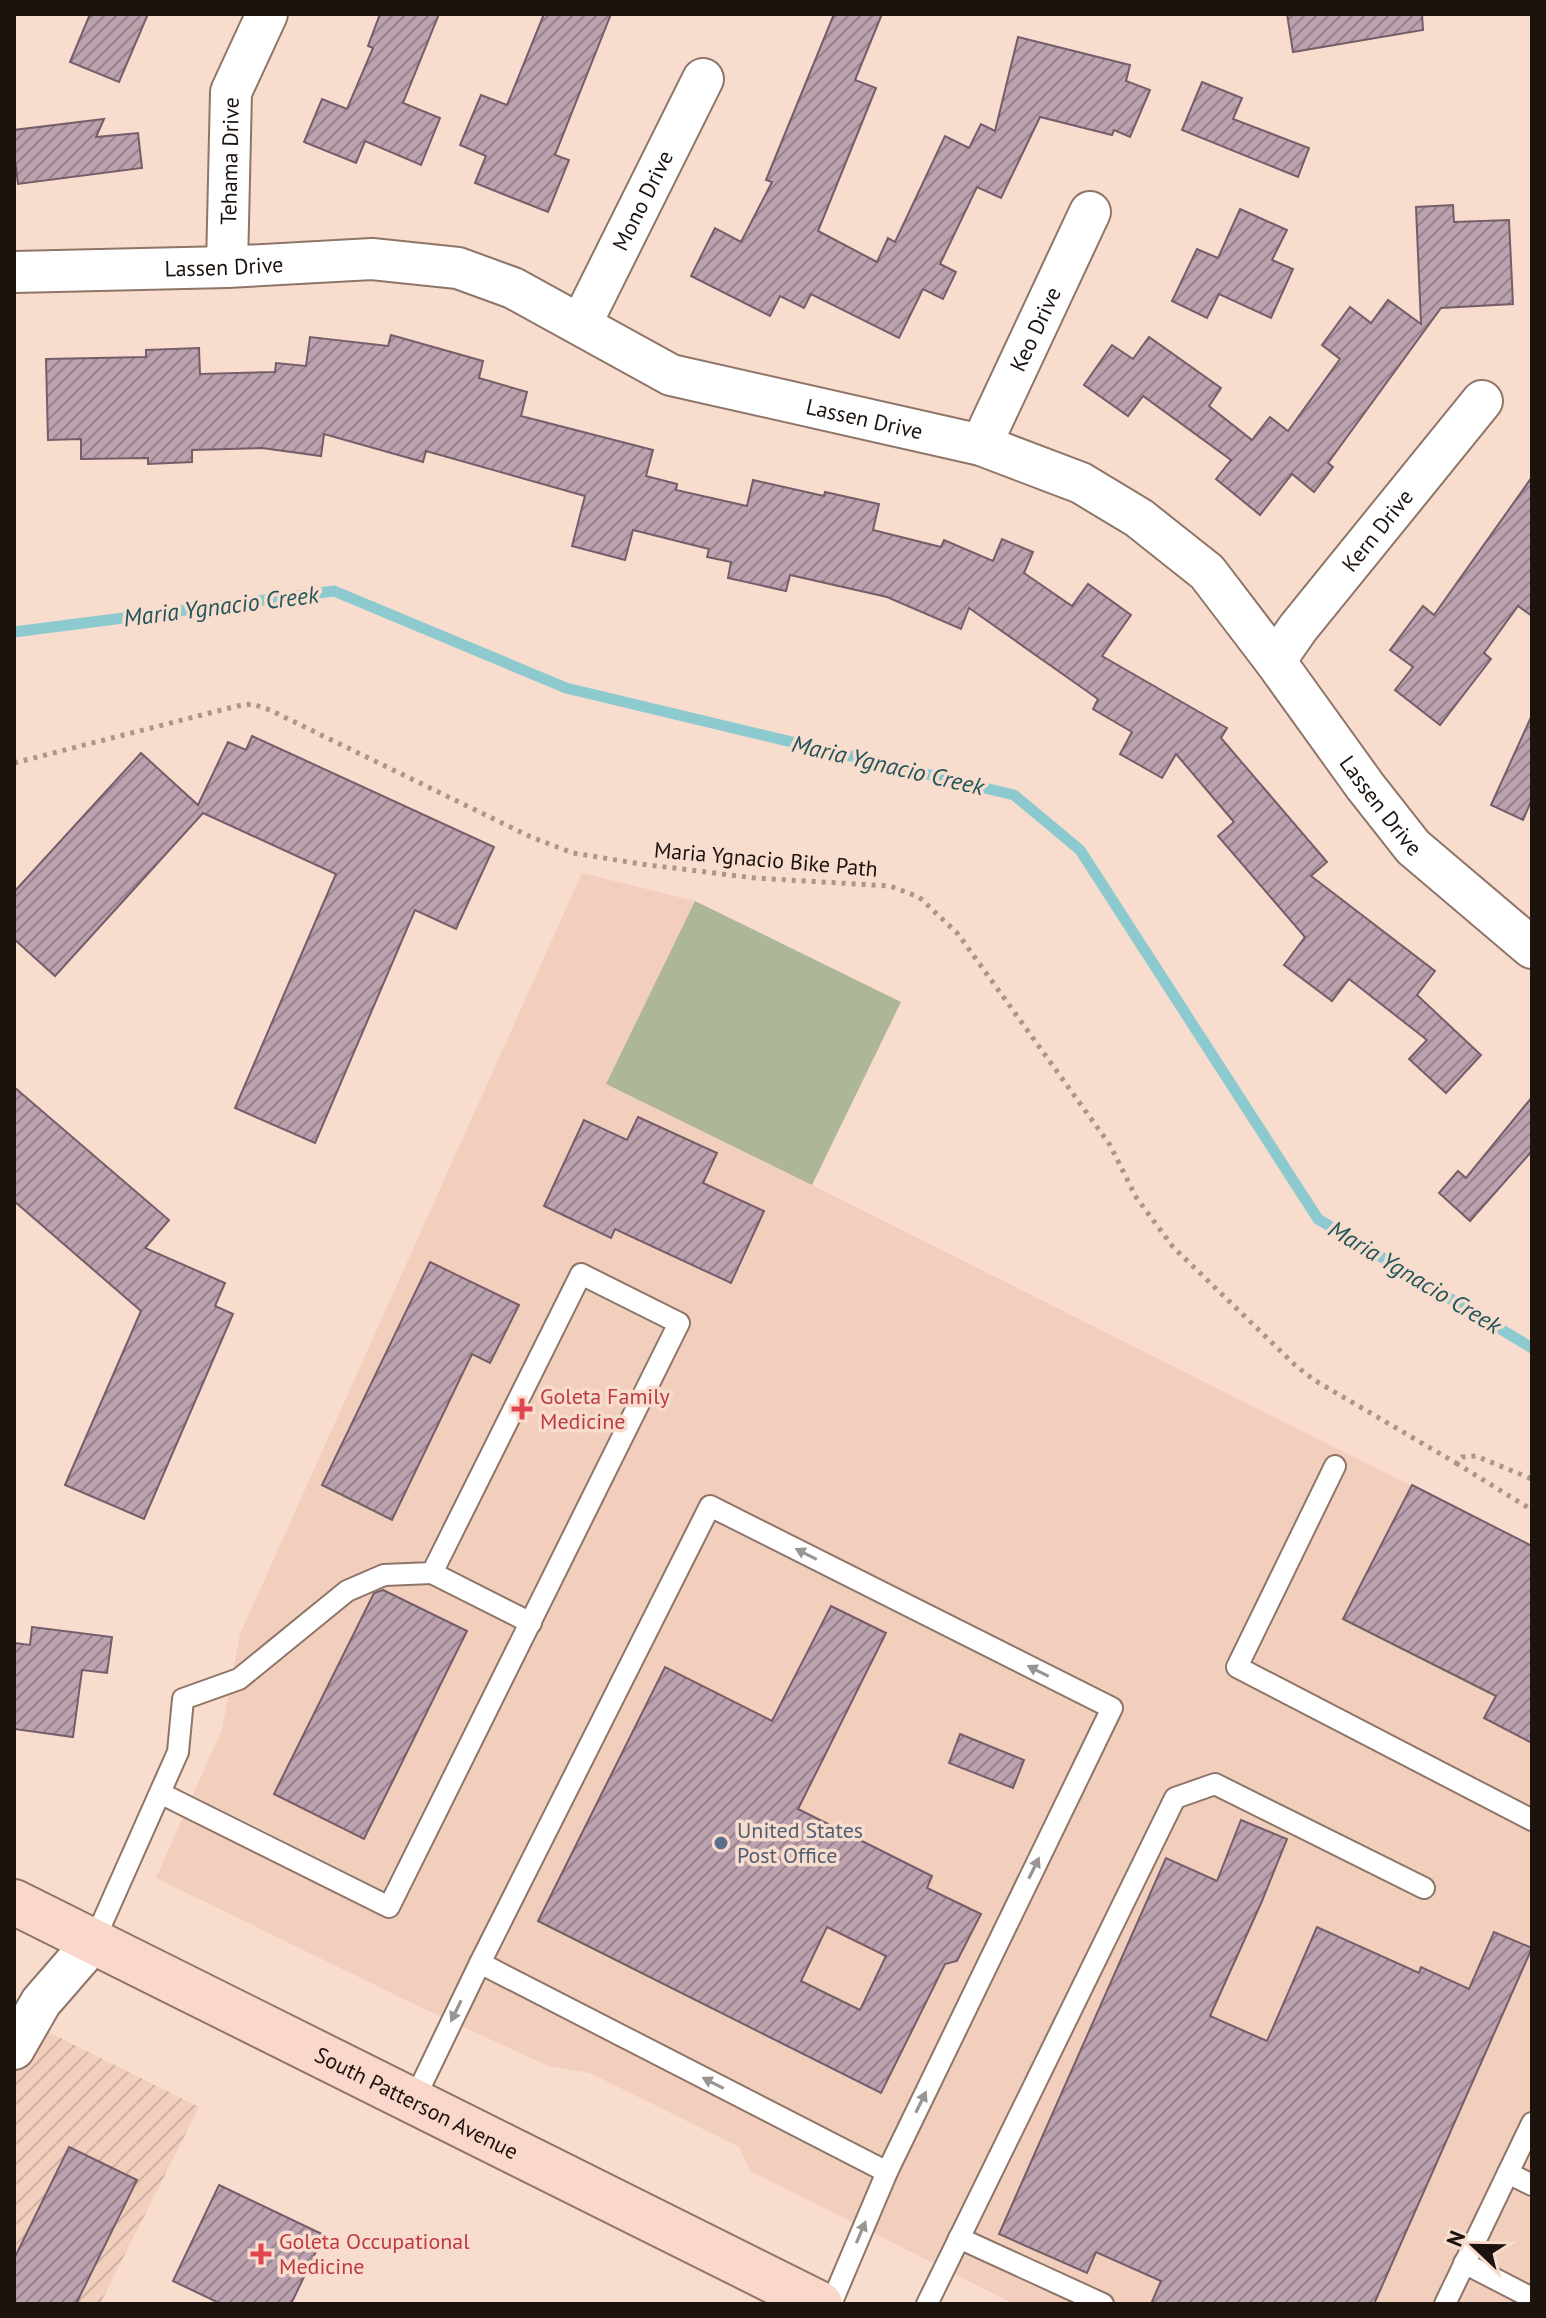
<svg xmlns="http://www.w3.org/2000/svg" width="1546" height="2318" font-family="'PT Sans',sans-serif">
  <defs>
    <pattern id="industrial-furrows" width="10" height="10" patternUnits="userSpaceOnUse" patternTransform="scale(2)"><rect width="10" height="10" fill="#f2cfbd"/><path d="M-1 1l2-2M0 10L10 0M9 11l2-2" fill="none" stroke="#cfb1a1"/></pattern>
    <pattern id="building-hatch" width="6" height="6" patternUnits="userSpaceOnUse" patternTransform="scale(2)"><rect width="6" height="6" fill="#bca1af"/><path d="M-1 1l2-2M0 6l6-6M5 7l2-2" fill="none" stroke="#98828d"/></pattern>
  </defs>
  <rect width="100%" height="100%" fill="#f8ddce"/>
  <path fill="#f2cfbd" d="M582,873l113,28 -89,183 206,101 720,361v758h-518l-264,-133 -11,-24 -149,-74 -42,-7 -130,-60 -262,-128 66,-149 18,-95z"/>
  <path fill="url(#industrial-furrows)" d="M14,2015l185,92 -99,197h-86z"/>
  <path fill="#aeb698" d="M695,901l206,101 -89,183 -206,-101z"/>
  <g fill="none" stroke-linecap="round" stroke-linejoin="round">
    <path stroke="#8ccacf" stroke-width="11" d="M14,632l320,-41 232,97 448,107 66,55 238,369 214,129"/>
  </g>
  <g fill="url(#building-hatch)" stroke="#755d69" stroke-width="2" fill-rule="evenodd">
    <path d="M90,14h58l-29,68 -49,-20z"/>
    <path d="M380,14h59l-36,89 37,15 -19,47 -56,-24 -9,22 -52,-21 18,-43 25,10 26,-61 -5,-2z"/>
    <path d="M544,14h67l-56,141 14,5 -21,52 -73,-29 11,-27 -26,-11 21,-50 26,10z"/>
    <path d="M834,14h48l-27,66 21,8 -58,143 59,31 11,-24 7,4 50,-106 24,12 12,-24 14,7 23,-94 112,28 -4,16 24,9 -20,47 -16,-7 -2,5 -72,-18 -39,81 -24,-11 -37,77 16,8 -13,27 -20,-10 -24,49 -88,-44 -7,14 -24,-12 -10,20 -79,-40 24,-48 26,14 31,-60 -6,-2z"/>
    <path d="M1287,14h135l1,16 -130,22z"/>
    <path d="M1202,82l40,16 -9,21 76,29 -11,29 -116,-47z"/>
    <path d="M104,119l-8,18 42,-4 4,35 -124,16 -4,-32v-22z"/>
    <path d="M1453,205l1,17 55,-2 4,84 -72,4 -113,155 5,4 -19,25 -22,-18 -32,41 -44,-36 15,-19 -88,-64 -15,20 -44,-31 28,-40 21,14 16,-22 72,51 -12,18 43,34 18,-23 18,14 52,-72 -18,-14 28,-38 21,16 17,-23 33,24 -5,-117z"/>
    <path d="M1240,209l47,21 -15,30 21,9 -22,49 -52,-24 -12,24 -35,-17 25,-52 21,9z"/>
    <path d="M391,335l92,26 -4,17 48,14 -6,24 132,34 -7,26 31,8 -1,6 71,16 6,-26 71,16 1,-4 54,12 -6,26 68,17 3,-7 49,21 9,-22 31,13 -9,21 48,33 16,-22 43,31 -29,41 125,72 -6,10 106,124 -16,14 124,95 -18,24 64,60 -35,38 -37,-34 18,-19 -78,-61 -17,22 -48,-36 21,-28 -87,-101 16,-14 -58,-68 -14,24 -42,-24 12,-22 -39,-23 5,-10 -129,-91 -8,21 -74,-32 -97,-22 -4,16 -58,-13 3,-16 -24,-5 2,-8 -76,-19 -8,30 -53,-14 13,-50 -159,-45 -3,11 -99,-28 -3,22 -59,-8 -70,2v12l-44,2v-6l-67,1v-20l-33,1 -2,-81 100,-2v-7l53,-2 1,26 75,-2 1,-9 30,3 4,-29 78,9z"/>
    <path d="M1532,477v139l-14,-10 -34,47 7,6 -51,66 -45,-35 18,-23 -23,-17 33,-44 11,9z"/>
    <path d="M1532,715v84l-9,21 -32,-15z"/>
    <path d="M252,736l242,111 -38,82 -41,-19 -100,233 -80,-35 101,-234 -133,-61 -148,163 -41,-37v-47l127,-139 57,52 30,-63 18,8z"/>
    <path d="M14,1087l155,133 -24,28 80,35 -10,23 18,8 -89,205 -79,-34 76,-174 -127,-110z"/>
    <path d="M1532,1097v54l-62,70 -31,-28 19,-22 8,7z"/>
    <path d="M638,1117l79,36 -14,30 61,28 -33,72 -116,-54 -4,9 -67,-32 40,-86 43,20z"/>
    <path d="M430,1262l89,43 -29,58 -18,-9 -80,166 -70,-35z"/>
    <path d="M1412,1485l120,61v197l-48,-25 12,-22 -153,-77z"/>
    <path d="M383,1590l84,41 -103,208 -90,-45 100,-201z"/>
    <path d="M831,1606l55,27 -88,176 134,67 -5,12 54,26 -24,47 -12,3 -64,129 -343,-172 127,-254 107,54zM827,1927l59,29 -26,54 -59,-29z"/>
    <path d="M32,1627l80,10 -5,36 -25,-3 -9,67 -59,-8v-86l16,2z"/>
    <path d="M960,1734l64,26 -11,28 -64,-25z"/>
    <path d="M1241,1820l46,19 -25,62 -52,115 57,25 50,-114 102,46 2,-6 48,22 25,-57 38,16 -158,356h-223l10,-23 -65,-29 -9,21 -88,-39 167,-376 51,23z"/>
    <path d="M69,2147l68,33 -61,124h-62v-45z"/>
    <path d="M219,2185l105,50 -33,69h-70l-48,-23z"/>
  </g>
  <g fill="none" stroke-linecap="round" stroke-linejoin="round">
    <g stroke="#8e7568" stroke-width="24">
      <g id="service">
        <path d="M1335,1466l-98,201 295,153"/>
        <path d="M432,1573l99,50"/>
        <path d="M94,1941l84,-189 5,-53 56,-20 108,-88 37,-16 48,-2 149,-299 98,49 -290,584 -229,-114"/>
        <path d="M480,1963l230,-457 402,202 -225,464"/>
        <path d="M414,2100l66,-137 407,209 -56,132"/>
        <path d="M1508,2173l24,12"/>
        <path d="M959,2238l144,66"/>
        <path d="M1464,2263l68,35"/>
        <path d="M927,2304l248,-506 40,-14 209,104"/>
        <path d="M1445,2304l87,-181"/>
      </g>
    </g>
    <g stroke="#8e7568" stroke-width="44">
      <g id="minor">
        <path id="s1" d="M227,267l4,-175 36,-78"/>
        <path id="s2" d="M14,272l213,-5 145,-8 86,9 55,20 158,87 310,70 100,38 58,35 68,54 68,89 90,125 48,61 119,101"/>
        <path id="s3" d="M581,324l122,-245"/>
        <path id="s4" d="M981,445l109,-233"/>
        <path id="s5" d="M1275,661l23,-33 184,-227"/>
        <path d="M14,2049l27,-47 53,-61"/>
      </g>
    </g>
    <g stroke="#8e7568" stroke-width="48">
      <g id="secondary">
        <path id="s6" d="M14,1902l806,402"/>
      </g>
    </g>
    <g stroke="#ab968b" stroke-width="5" stroke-dasharray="4 6" stroke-linecap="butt">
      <path d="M14,763l223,-57 15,-2 18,6 261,127 42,16 68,11 114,14 135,8 29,11 39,37 152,211 26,52 37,50 122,118 19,15 142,83 6,-6 14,-1 56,23"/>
      <path d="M1456,1463l76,47"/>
    </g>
    <use href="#service" stroke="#fff" stroke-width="20"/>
    <use href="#minor" stroke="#fff" stroke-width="40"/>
    <use href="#secondary" stroke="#fad7cb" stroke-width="44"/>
  </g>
  <defs><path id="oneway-solid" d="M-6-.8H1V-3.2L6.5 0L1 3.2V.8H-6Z" transform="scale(2)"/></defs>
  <g fill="#999593">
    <use href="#oneway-solid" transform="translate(806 1554) rotate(-153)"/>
    <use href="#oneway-solid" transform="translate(1038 1671) rotate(-153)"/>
    <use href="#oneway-solid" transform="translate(1034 1868) rotate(-64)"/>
    <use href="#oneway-solid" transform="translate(456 2011) rotate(116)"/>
    <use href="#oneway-solid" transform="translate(713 2083) rotate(-153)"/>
    <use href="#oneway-solid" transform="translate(921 2102) rotate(-64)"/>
    <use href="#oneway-solid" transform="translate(861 2232) rotate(-67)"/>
  </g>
  <g fill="#e0444e" stroke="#f8ddce" stroke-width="3">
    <path d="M518 1397h8v8h8v8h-8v8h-8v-8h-8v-8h8z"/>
    <path d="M257 2242h8v8h8v8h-8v8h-8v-8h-8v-8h8z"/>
  </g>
  <circle fill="#5c6f8a" stroke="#f8ddce" stroke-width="3" cx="721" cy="1843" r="8"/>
  <g text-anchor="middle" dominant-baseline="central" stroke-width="7" stroke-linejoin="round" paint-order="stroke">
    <g font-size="22" fill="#1c130e" stroke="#f8ddce">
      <text stroke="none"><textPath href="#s1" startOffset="106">Tehama Drive</textPath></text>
      <text stroke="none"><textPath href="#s3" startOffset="138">Mono Drive</textPath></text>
      <text stroke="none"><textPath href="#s2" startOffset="210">Lassen Drive</textPath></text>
      <text stroke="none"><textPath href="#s4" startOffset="128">Keo Drive</textPath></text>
      <text stroke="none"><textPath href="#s2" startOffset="882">Lassen Drive</textPath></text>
      <text stroke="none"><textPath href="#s5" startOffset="166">Kern Drive</textPath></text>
      <text stroke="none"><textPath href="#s2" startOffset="1554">Lassen Drive</textPath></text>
      <text transform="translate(766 859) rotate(5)">Maria Ygnacio Bike Path</text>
      <text stroke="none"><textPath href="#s6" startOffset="450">South Patterson Avenue</textPath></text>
    </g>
    <g font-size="22" fill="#be3a42" stroke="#f8ddce" text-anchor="start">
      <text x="540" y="1396">Goleta Family<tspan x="540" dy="25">Medicine</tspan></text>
      <text x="279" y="2241">Goleta Occupational<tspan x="279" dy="25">Medicine</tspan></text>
    </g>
    <g font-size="22" fill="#4e5e75" stroke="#f8ddce" text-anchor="start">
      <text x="737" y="1830">United States<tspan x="737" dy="25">Post Office</tspan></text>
    </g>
    <g font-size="24" font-style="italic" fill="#21565b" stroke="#f8ddce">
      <text transform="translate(221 606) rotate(-7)">Maria Ygnacio Creek</text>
      <text transform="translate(888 765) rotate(13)">Maria Ygnacio Creek</text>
      <text transform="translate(1415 1277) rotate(31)">Maria Ygnacio Creek</text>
    </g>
  </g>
  <rect width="1546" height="2318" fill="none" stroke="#1c130e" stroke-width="32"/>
  <g transform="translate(1474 2246) rotate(292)" stroke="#f8ddce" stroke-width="6" paint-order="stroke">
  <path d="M0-6L14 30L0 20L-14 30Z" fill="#1c130e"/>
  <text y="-12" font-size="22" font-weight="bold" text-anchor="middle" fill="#1c130e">N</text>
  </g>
</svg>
